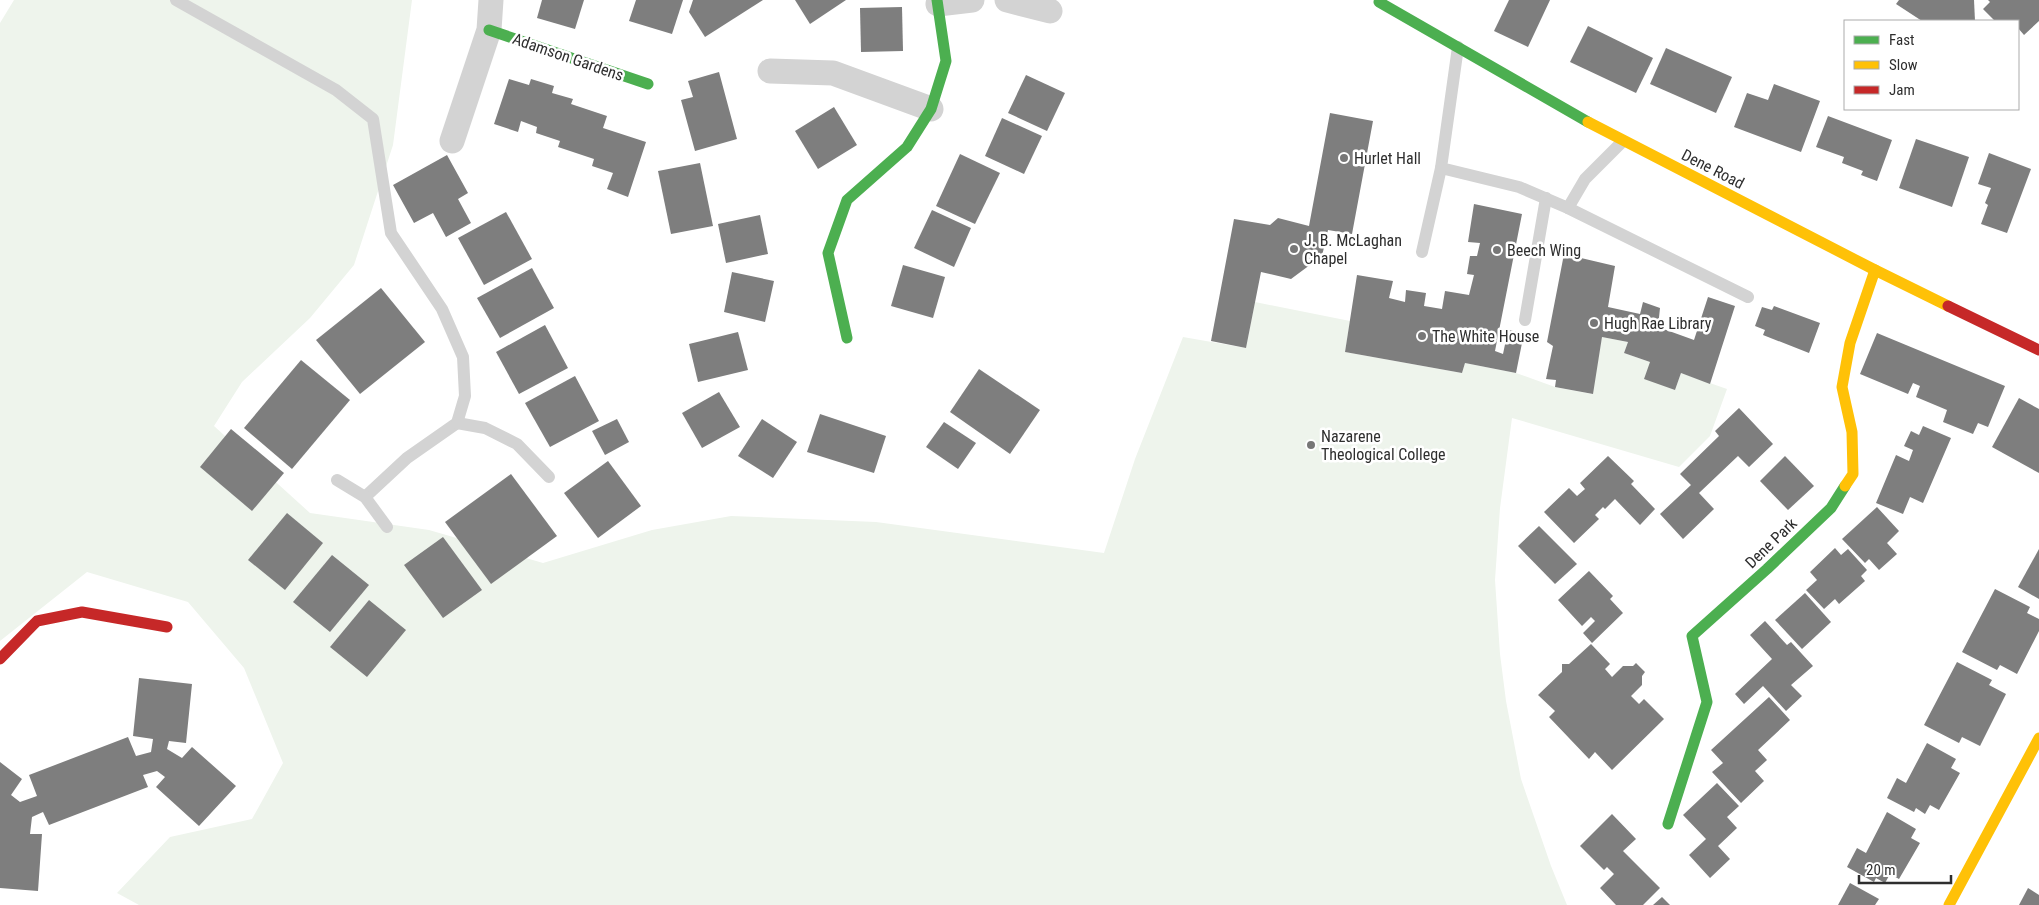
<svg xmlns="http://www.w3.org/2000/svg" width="2039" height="905" font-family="'Roboto Condensed',sans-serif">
  <rect width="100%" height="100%" fill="#fff"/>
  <path fill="#eef4ec" d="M14,0h398l-19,145 -39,120 -44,53 -68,64 -28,44 96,87 119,17 114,33 109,-33 79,-14 145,6 228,31 31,-94 48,-122 63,11 9,-46 95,19 -5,31 117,21 3,-10 51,10 39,14 37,7 10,-57 26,5 -4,11 26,9 25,28 6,-17 46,16 -17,47 -31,31 -167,-49 -12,90 -5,72 5,74 6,47 15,78 30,87 16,39h-1428l-22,-12 53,-56 82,-18 31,-56 -39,-95 -56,-66 -101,-30 -87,69v-618z"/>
  <g fill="#7e7e7e">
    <path d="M542,0h42l-9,29 -38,-11z"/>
    <path d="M636,0h47l-11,34 -43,-13z"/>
    <path d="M693,0h70l-58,37 -16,-25z"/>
    <path d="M795,0h51l-36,24z"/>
    <path d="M1509,0h41l-22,47 -34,-16z"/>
    <path d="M1899,0h75l1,21h-53l-26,-17z"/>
    <path d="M1988,0h51v21l-15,14 -6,-7v-7h-23l-12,-12 7,-7z"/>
    <path d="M902,7l1,44 -42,1 -1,-44z"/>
    <path d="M1588,26l65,32 -17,35 -66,-31z"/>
    <path d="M1666,48l66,29 -16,36 -66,-29z"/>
    <path d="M719,72l18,67 -42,12 -14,-51 12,-3 -5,-16z"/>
    <path d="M1026,75l39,18 -18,38 -39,-18z"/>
    <path d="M509,79l20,6 2,-6 23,7 -2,7 21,6 -2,5 36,12 -4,12 43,14 -18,55 -21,-8 6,-16 -21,-7 2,-7 -36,-12 2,-6 -24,-8 1,-6 -16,-6 -3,11 -24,-8z"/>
    <path d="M1774,84l46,17 -19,51 -67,-25 13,-34 21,7z"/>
    <path d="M834,107l23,38 -39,24 -23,-38z"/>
    <path d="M1330,113l43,8 -21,113 -24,-4 -6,26 -31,23 -30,-7 -15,76 -35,-7 23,-122 36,6 8,-7 31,8z"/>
    <path d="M1828,116l64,24 -15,41 -16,-6 2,-4 -21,-8 2,-6 -28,-10z"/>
    <path d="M1002,118l40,18 -18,38 -39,-18z"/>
    <path d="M1916,139l53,18 -17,50 -53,-19z"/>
    <path d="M1989,153l42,16 -24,64 -26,-9 7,-19 -3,-2 6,-15 -13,-4z"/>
    <path d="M960,154l40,19 -25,51 -39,-18z"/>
    <path d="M447,155l21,38 -10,6 13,24 -25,14 -13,-24 -19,10 -21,-38z"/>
    <path d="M700,163l13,63 -42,8 -13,-63z"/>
    <path d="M1474,204l48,10 -27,137 8,3 5,-24 16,3 -8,40 -51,-10 -3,10 -117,-21 12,-77 36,6 -4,17 16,4 1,-12 20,3 -2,13 18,3 3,-18 24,4 5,-20 -7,-1 3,-18h7l3,-13 -12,-1z"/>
    <path d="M932,210l39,18 -17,39 -40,-19z"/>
    <path d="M506,212l26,47 -48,26 -26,-47z"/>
    <path d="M760,215l8,39 -42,9 -8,-39z"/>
    <path d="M1564,254l51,12 -7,41 32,7 3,-12 17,6 -2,19 36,13 14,-43 27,9 -25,78 -29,-11 -6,17 -31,-11 6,-17 -26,-9 4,-11 -26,-5 -9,57 -38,-7 1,-7 -10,-1 7,-33 -6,-4z"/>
    <path d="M903,265l42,12 -12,41 -42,-12z"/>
    <path d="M532,268l22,40 -54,30 -23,-40z"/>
    <path d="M732,272l42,9 -9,41 -41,-10z"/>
    <path d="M381,288l44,54 -65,52 -44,-54z"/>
    <path d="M1774,306l46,17 -11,30 -46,-18 2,-5 -10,-4 7,-19 10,3z"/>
    <path d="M545,325l23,43 -49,26 -23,-42z"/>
    <path d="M738,332l10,38 -50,12 -9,-38z"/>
    <path d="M1877,333l128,53 -17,41 -10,-4 -5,11 -30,-12 4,-12 -31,-13 4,-11 -7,-3 -5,11 -48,-20z"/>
    <path d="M301,360l49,40 -58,69 -48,-41z"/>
    <path d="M979,369l61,41 -30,44 -60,-42z"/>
    <path d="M575,376l24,45 -49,26 -25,-44z"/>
    <path d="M719,392l21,35 -38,21 -20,-35z"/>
    <path d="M2019,398l20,11v64l-47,-26z"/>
    <path d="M1739,408l34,36 -24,23 -11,-11 -39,37 15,16 -31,30 -23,-25 31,-29 -11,-11 39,-38 -4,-5z"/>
    <path d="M820,414l66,22 -12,37 -67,-21z"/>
    <path d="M617,419l12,23 -24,13 -13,-24z"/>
    <path d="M762,419l35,23 -24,36 -35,-22z"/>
    <path d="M944,422l32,21 -18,26 -32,-22z"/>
    <path d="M1923,426l28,12 -28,65 -13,-6 -7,17 -27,-11 20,-48 13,6 4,-11 -9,-4 7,-15 8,4z"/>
    <path d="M231,429l53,44 -32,38 -52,-44z"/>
    <path d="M1608,456l26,25 -3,3 24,25 -15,16 -25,-26 -10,10 -2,-2 -8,8 4,4 -25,24 -30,-31 25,-24 8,8 8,-7 -5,-6z"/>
    <path d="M1785,456l29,30 -26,24 -28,-29z"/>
    <path d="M608,461l33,45 -43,32 -34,-45z"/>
    <path d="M511,474l46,62 -66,48 -46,-62z"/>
    <path d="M1877,507l22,24 -12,12 10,11 -18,16 -10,-11 -4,4 -23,-24z"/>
    <path d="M287,513l36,30 -38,47 -37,-30z"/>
    <path d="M1539,526l38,38 -22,20 -37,-38z"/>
    <path d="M443,537l39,53 -39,28 -39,-53z"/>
    <path d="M1835,548l6,7 7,-6 19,21 -6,6 4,5 -26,23 -4,-5 -11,10 -18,-19 11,-10 -7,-8z"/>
    <path d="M2039,549v50l-21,-12z"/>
    <path d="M332,555l37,30 -39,47 -37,-30z"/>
    <path d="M1589,571l24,25 -3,3 13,14 -31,30 -9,-10 12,-12 -4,-4 -9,9 -24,-26z"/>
    <path d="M1995,589l35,18 -3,6 12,6v12l-22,43 -17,-9 -3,5 -35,-18z"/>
    <path d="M1805,593l26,29 -29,27 -27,-29z"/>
    <path d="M369,600l37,30 -39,47 -37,-30z"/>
    <path d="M1765,621l22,24 4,-3 22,24 -22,19 11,11 -16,15 -23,-25 -19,18 -9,-10 37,-35 -22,-24z"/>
    <path d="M1591,644l19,20 -5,5 7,8 11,-11h10l3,-3 9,9 -3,4v9l-11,11 8,8 5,-5 20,20 -52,51 -17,-18 -6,7 -40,-42 6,-6 -17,-16 24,-23v-8h7z"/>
    <path d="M1957,662l35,18 -3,5 17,9 -26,52 -18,-9 -3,6 -35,-18z"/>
    <path d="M139,678l53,6 -6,59 -17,-2 -2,8 15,9 10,-11 44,39 -37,40 -43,-39 9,-10 -8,-6 -14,4 5,12 -99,38 -6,-13 -11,5 -2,17h12l-4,57 -38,-3v-126l22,17 -11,16 9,7 17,-6 -8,-21 99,-38 8,19 15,-4 2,-13 -20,-3z"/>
    <path d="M1769,697l21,23 -32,30 9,10 -12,11 9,10 -23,22 -29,-31 11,-9 -12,-13z"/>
    <path d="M1927,743l29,16 -5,9 9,5 -21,37 -9,-5 -5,9 -9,-6 -2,4 -27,-14 10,-20 9,5z"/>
    <path d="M1717,783l22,23 -12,11 10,11 -19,18 12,13 -20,19 -21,-23 17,-16 -23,-24z"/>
    <path d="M1887,812l29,17 -5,9 9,5 -21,36 -9,-5 -5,9 -9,-5 -2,4 -27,-15 10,-19 9,5z"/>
    <path d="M1612,814l24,25 -13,12 37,37 -17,17h-27l-16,-17 14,-14 -7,-7 -3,3 -24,-24z"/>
    <path d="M1850,883l29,16 -4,6h-37z"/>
    <path d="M2028,888l11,7v10h-20z"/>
    <path d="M1662,897l8,8h-17z"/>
  </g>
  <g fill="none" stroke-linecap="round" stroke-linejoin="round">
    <g stroke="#d3d3d3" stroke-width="12">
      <path d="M176,0l160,90 37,29 18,114 51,76 21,48 2,39 -8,27 -50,35 -42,39"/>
      <path d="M1458,47l-17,121 78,19 49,21 17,-29 38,-38"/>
      <path d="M1568,208l180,89"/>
      <path d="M1422,252l19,-84"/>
      <path d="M1525,320l21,-122"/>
      <path d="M457,423l28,5 32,16 32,33"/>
      <path d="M337,480l28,17 22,30"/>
    </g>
    <g stroke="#d3d3d3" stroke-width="25">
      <path d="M1007,0l43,11"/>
      <path d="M938,4l34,-4"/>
      <path d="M770,71l63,2 98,36"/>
      <path d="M452,141l37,-111 2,-30"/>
    </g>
    <g stroke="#4caf50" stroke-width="11">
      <path d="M1380,0l-1,2 209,120"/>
      <path d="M489,30l159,54"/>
      <path d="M847,338l-19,-85 19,-53 60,-53 24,-38 15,-48 -9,-61"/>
      <path d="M1668,824l39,-122 -15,-66 75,-67 64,-61 14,-22"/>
    </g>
    <g stroke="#ffc107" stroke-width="11">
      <path d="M1588,122l287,148 73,36"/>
      <path d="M1845,486l8,-12 -1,-42 -10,-45 8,-44 25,-73"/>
      <path d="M1949,905l90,-167"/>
    </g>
    <g stroke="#c62828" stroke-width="11">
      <path d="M1948,306l91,44"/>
      <path d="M0,659l37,-38 45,-9 85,15"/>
    </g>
  </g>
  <g fill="#777" stroke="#fff" stroke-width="2">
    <circle cx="1344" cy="158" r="5"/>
    <circle cx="1294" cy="249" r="5"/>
    <circle cx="1497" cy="250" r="5"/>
    <circle cx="1594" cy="323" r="5"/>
    <circle cx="1422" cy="336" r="5"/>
    <circle cx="1311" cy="445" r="5"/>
  </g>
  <g text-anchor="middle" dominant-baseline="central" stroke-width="5" stroke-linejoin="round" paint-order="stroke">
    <g font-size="16" fill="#2e2e2e" stroke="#fff">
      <text transform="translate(568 57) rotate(19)">Adamson Gardens</text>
      <text transform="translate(1713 169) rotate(27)">Dene Road</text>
      <text transform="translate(1771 543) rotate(-44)">Dene Park</text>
    </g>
    <g font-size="16" fill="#2e2e2e" stroke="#fff" text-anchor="start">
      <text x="1354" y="158">Hurlet Hall</text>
      <text x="1304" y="240">J. B. McLaghan<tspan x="1304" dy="18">Chapel</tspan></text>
      <text x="1507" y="250">Beech Wing</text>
      <text x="1604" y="323">Hugh Rae Library</text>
      <text x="1432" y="336">The White House</text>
      <text x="1321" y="436">Nazarene<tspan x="1321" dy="18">Theological College</tspan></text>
    </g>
  </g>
  <rect x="1844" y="20" width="175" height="90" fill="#ffffff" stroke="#ababab"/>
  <rect x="1854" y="36" width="25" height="8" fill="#4caf50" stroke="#ababab"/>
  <text x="1889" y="45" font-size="15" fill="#2e2e2e">Fast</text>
  <rect x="1854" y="61" width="25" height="8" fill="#ffc107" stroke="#ababab"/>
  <text x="1889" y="70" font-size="15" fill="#2e2e2e">Slow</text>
  <rect x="1854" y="86" width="25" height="8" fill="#c62828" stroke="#ababab"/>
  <text x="1889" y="95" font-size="15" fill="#2e2e2e">Jam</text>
  <path d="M1859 875v8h92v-8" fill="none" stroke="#2e2e2e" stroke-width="2.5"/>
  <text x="1866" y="875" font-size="15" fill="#2e2e2e" stroke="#ffffff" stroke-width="4" paint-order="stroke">20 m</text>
</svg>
